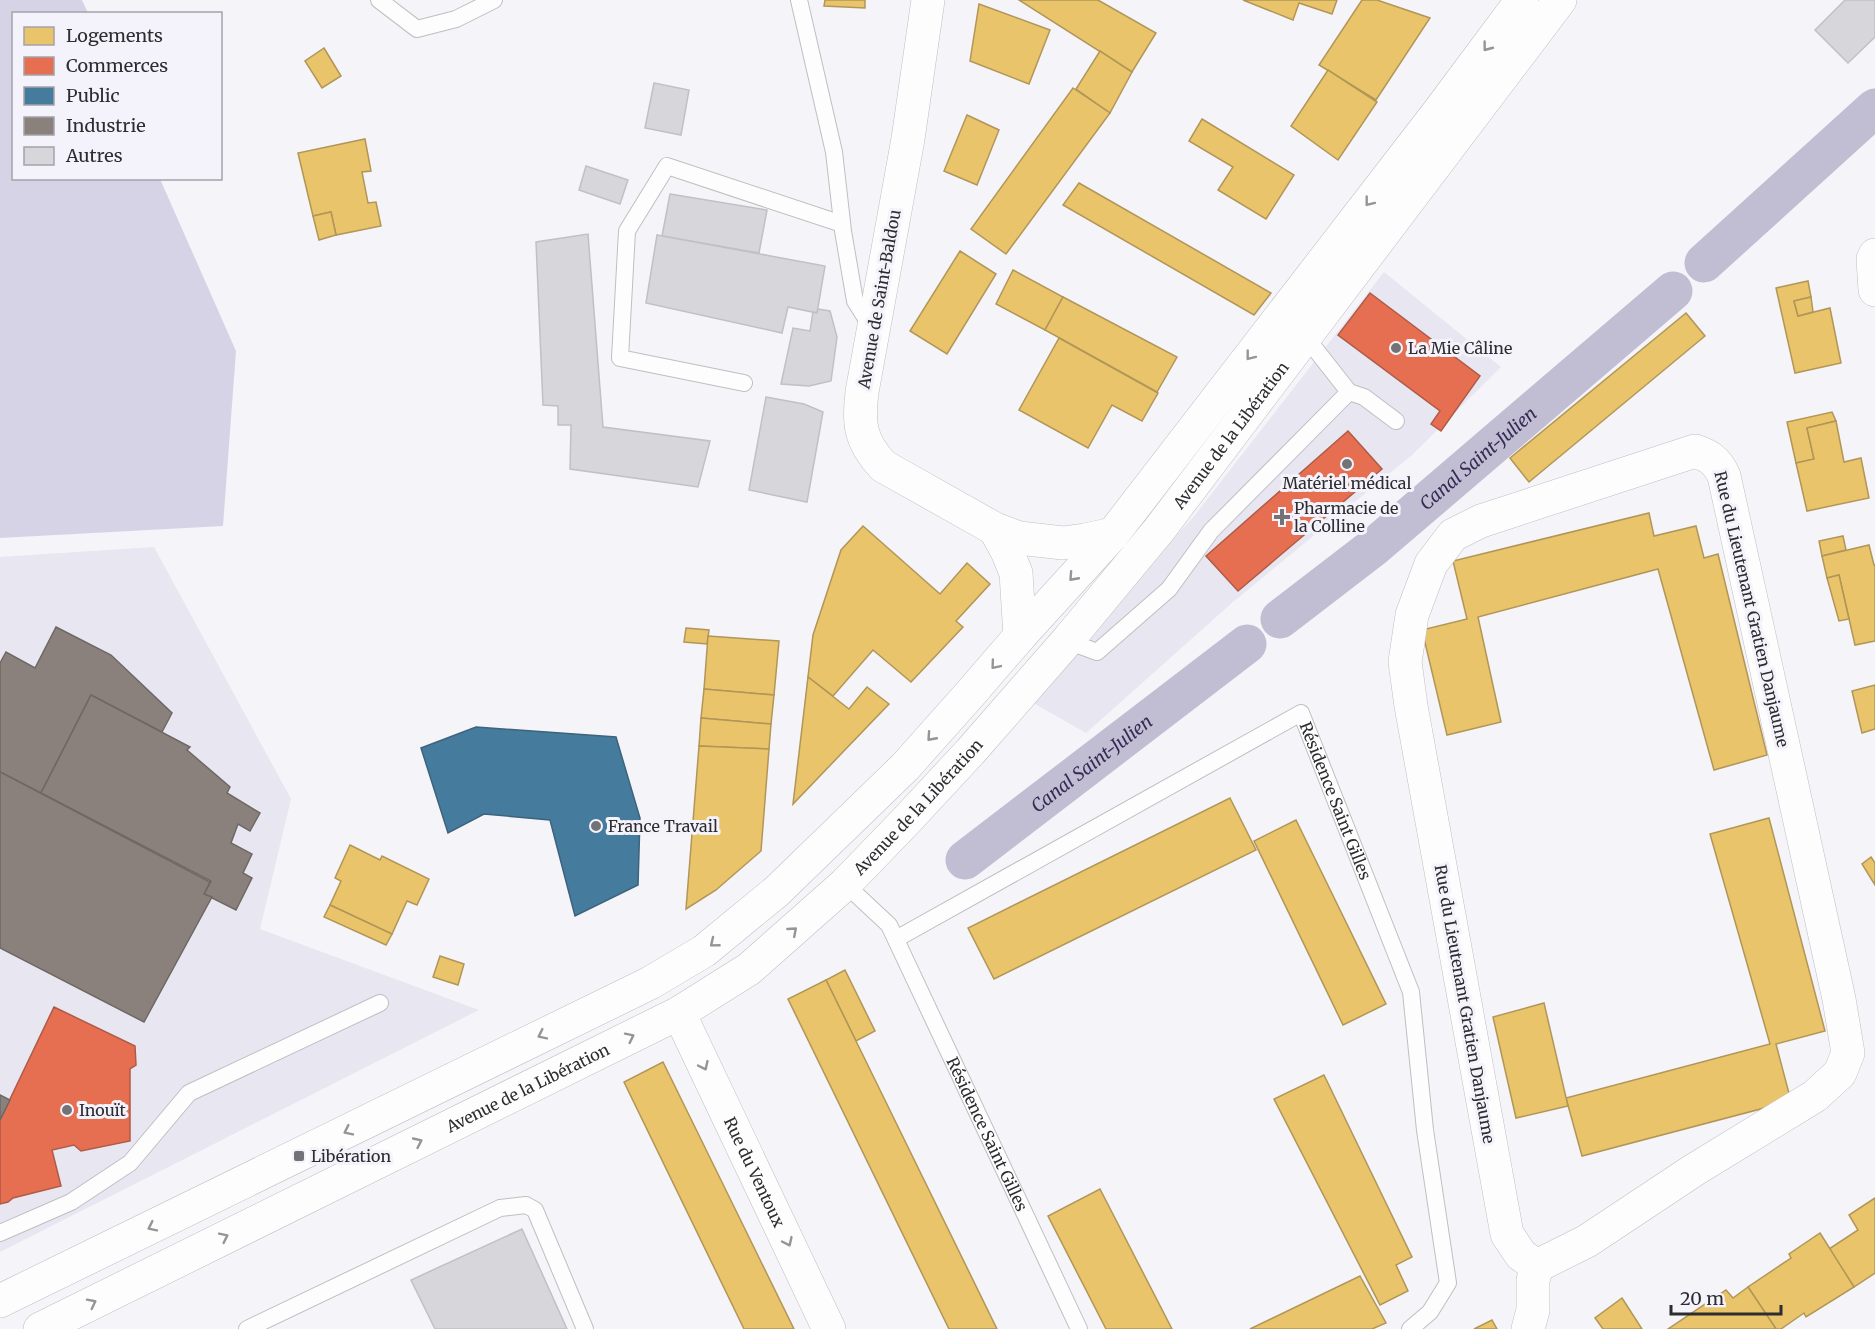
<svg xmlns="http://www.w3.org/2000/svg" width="1875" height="1329" font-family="Merriweather,serif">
  <rect width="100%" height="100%" fill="#f5f4f9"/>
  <g fill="#e8e6f1">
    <path d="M1384,272l117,95 -89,88 -179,147 -147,131 -58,-33 167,-185z"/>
    <path d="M154,547l137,252 -31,130 219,81 -479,242v-695z"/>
  </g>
  <path fill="#d7d3e6" d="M0,0h82l6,13 -74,1v164l146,1 76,172 -13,175 -223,12z"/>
  <g fill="#e9c46a" stroke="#b19658" stroke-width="1.5">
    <path d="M825,0h40v8l-41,-2z"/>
    <path d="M1019,0h79l58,33 -24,39z"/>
    <path d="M1243,0h94l-5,14 -33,-11 -6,17z"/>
    <path d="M1362,0h15l53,18 -54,82 -57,-35z"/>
    <path d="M979,4l71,26 -21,54 -59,-23z"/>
    <path d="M324,48l17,28 -19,12 -17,-27z"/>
    <path d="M1100,51l32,21 -22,41 -34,-24z"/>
    <path d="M1328,70l49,32 -39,58 -47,-34z"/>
    <path d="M1073,88l37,25 -104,141 -35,-25z"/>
    <path d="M967,115l32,15 -22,55 -33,-14z"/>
    <path d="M1202,119l92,56 -28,44 -48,-29 15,-23 -44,-26z"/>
    <path d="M365,139l6,32 -9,1 6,31 8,-1 5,24 -45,9 -5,-23 -18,4 -15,-63z"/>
    <path d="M1079,183l192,110 -17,22 -191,-110z"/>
    <path d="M331,212l5,23 -17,5 -6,-24z"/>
    <path d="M960,251l36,23 -49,80 -37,-23z"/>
    <path d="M1013,270l50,27 -18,33 -49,-26z"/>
    <path d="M1808,281l3,16 -17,4 4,15 32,-8 11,55 -46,10 -19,-85z"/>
    <path d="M1063,297l114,60 -20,35 -112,-62z"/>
    <path d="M1811,297l2,15 -15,4 -4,-15z"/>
    <path d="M1686,313l19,23 -176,146 -19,-24z"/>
    <path d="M1059,338l99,55 -16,28 -30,-16 -24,43 -69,-38z"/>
    <path d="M1832,412l4,9 -29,7 7,31 -18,4 -9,-41z"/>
    <path d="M1836,421l8,41 17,-4 8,40 -62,13 -11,-48 18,-4 -7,-31z"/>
    <path d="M1649,513l5,23 42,-10 8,32 14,-4 49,201 -53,15 -56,-201 -180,48 23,105 -54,13 -25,-105 45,-11 -14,-58z"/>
    <path d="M863,526l77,68 27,-31 23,21 -34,37 7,6 -52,55 -38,-32 -40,46 -25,-19 5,-42 28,-85z"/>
    <path d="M1843,536l3,14 -24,6 -3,-15z"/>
    <path d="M1869,545l5,20h1v76l-20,4 -16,-70 -12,3 -5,-22z"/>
    <path d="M1839,575l10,44 -10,2 -12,-43z"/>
    <path d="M686,628l23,2 -2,14 -23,-2z"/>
    <path d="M708,636l71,5 -5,54 -70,-6z"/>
    <path d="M808,677l41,32 18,-22 22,17 -96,100z"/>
    <path d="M1875,685v44l-13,4 -10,-42z"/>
    <path d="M704,689l70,6 -3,29 -70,-6z"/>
    <path d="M701,718l70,6 -2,25 -70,-3z"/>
    <path d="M699,746l70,3 -8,102 -45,39 -30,19z"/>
    <path d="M1230,798l26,52 -262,129 -26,-51z"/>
    <path d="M1769,818l56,213 -49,13 15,57 -209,55 -16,-58 204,-54 -60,-210z"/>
    <path d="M1296,820l90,184 -43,21 -89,-184z"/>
    <path d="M350,845l30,15 2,-4 47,23 -12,26 -10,-4 -15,33 -62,-29 11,-24 -6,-3z"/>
    <path d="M1871,857l4,6v22l-13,-21z"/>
    <path d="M330,905l62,29 -6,11 -62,-28z"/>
    <path d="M440,956l24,8 -6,21 -25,-8z"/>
    <path d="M845,970l30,61 -19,10 -30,-61z"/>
    <path d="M826,980l30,61 141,288h-48l-161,-330z"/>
    <path d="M1544,1003l24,103 -52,12 -23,-101z"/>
    <path d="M663,1062l131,267h-50l-120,-247z"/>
    <path d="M1324,1075l88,182 -16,8 12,26 -28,14 -106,-206z"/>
    <path d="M1100,1189l72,140h-66l-58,-113z"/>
    <path d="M1875,1198v75l-21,14 -25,-38 29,-19 -9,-15z"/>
    <path d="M1820,1233l34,54 -48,30 -2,-4 -23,16h-5l-28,-42 43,-29 -2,-4z"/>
    <path d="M1360,1276l26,47 -14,6h-122z"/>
    <path d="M1748,1287l28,42h-108l58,-39 7,8z"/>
    <path d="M1622,1298l20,31h-39l-8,-11z"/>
    <path d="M1492,1320l5,9h-23z"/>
  </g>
  <g fill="#e76f51" stroke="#af5b47" stroke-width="1.5">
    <path d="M1370,293l110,83 -39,55 -10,-7 9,-13 -102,-76z"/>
    <path d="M1348,431l34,38 -144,122 -32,-35z"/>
    <path d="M54,1007l81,39 1,19 -6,4v72l-49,10 -7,-6 -22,5 9,36 -48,12 -5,4 -8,2v-84z"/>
  </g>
  <path fill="#457b9d" stroke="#3e637c" stroke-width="1.5" d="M476,727l140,10 24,81 -2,67 -63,31 -25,-96 -66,-6 -36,19 -27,-85z"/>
  <g fill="#8a817c" stroke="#6e6865" stroke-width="1.5">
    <path d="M56,627l55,28 61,58 -10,19 -71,-37 -50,98 -41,-21v-109l6,-11 29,16z"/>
    <path d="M91,695l99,52 -3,3 43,37 -3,6 33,20 -10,18 -12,-7 -7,19 21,11 -9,19 9,5 -16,32 -32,-16 7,-13 -170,-88z"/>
    <path d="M0,772l210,110 -6,12 8,3 -68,125 -144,-74z"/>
    <path d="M0,1095l10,5 -10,20z"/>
  </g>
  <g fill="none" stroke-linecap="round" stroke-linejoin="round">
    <g stroke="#c1bdd2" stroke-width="39">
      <path d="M1704,263l171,-155"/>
      <path id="s1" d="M1280,619l95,-73 298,-255"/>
      <path id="s2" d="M965,860l282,-216"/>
    </g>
  </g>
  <g fill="#d7d6da" stroke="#c1c0c4" stroke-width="1.5">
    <path d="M1845,0h30v37l-27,26 -33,-33z"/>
    <path d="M654,83l35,7 -8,45 -36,-7z"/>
    <path d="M586,166l42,14 -8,24 -41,-14z"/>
    <path d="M670,194l97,16 -8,43 -97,-17z"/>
    <path d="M588,234l15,193 107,14 -12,46 -128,-18 1,-44h-13v-19l-15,-1 -7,-163z"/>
    <path d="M657,235l168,31 -8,47 -29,-6 -6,26 -136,-30z"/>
    <path d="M818,309l12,2 7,26 -6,44 -22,5 -28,-2 12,-56 17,3 3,-19 4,1z"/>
    <path d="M766,397l38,7 19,8 -16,90 -58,-12z"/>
    <path d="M522,1229l45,100h-132l-24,-49z"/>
  </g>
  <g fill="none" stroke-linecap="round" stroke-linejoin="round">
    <g stroke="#bfbec1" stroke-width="18">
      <g id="lane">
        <path d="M379,0l38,29 39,-10 38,-19"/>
        <path d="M799,0l35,152 9,79 12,70 17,27"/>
        <path d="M744,383l-124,-25 7,-127 40,-65 175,58"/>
        <path d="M1349,392l15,5 32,24"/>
        <path d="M1067,641l30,11 72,-63 42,-58 138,-139 -44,-56"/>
        <path id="s3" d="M845,884l44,41 190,404"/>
        <path id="s4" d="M896,939l405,-226 110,279 14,138 23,153 -18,29 -20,17"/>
        <path d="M0,1233l71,-31 59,-39 59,-70 191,-90"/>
        <path d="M247,1329l253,-121 26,-3 9,5 50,119"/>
      </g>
    </g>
    <g stroke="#bfbec1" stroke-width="34">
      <g id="street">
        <path d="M1875,255l-2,4 2,31"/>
        <path d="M1695,451c15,5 22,10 29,25l115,523 9,54 -8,20 -25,23 -121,74 -107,71 -50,25 -16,-11 -14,-21 -96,-528 -6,-44 7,-47 19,-51 22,-29 28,-14z"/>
        <path id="s5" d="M679,1013l150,316"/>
        <path d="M1528,1329l5,-19v-30l4,-14"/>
      </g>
    </g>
    <g stroke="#bfbec1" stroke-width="34">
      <g id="secondary">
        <path d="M928,0l-20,139 -46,253c-4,32 -2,49 21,74l112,63 24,9 44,5 22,-3 28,-6"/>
        <path d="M995,529l12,22 9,22 4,63"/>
        <path d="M0,1301l650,-318 54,-32 73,-60 128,-124 65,-73 50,-58 93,-102 327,-424 82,-110"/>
        <path id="s6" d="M40,1329l639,-316 70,-44 96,-85 59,-61 66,-71 97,-111 92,-111 401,-530"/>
      </g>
    </g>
    <use href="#lane" stroke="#fefdfe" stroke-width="16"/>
    <use href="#street" stroke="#fefdfe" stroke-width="33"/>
    <use href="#secondary" stroke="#fefdfe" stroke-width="33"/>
  </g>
  <defs><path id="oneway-chevron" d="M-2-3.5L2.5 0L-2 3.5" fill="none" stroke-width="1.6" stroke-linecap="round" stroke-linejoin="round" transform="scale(1.5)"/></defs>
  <g stroke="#969496">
    <use href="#oneway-chevron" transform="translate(1487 47) rotate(127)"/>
    <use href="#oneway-chevron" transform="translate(1369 202) rotate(128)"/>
    <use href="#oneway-chevron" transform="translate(1250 356) rotate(128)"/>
    <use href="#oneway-chevron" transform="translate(1073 577) rotate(132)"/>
    <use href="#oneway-chevron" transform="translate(995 665) rotate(130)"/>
    <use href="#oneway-chevron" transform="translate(931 737) rotate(132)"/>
    <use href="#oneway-chevron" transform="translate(793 931) rotate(-41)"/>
    <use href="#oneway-chevron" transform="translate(714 943) rotate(141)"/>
    <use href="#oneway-chevron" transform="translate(542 1035) rotate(154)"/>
    <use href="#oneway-chevron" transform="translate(630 1037) rotate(-26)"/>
    <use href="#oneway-chevron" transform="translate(704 1066) rotate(65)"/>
    <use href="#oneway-chevron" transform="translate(348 1131) rotate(154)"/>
    <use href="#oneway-chevron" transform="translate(418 1142) rotate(-25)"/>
    <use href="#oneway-chevron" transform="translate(152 1227) rotate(154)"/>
    <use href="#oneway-chevron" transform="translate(224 1237) rotate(-26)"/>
    <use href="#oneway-chevron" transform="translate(788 1242) rotate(65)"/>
    <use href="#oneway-chevron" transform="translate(92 1303) rotate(-27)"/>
  </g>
  <g fill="#737276" stroke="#f4f2fb" stroke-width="2">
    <circle cx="1396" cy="348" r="6"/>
    <circle cx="1347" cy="464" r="6"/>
    <path d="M1279 508h6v6h6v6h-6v6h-6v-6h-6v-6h6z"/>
    <circle cx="596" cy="826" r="6"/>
    <circle cx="67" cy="1110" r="6"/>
    <rect x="293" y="1150" width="12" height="12" rx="3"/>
  </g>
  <g text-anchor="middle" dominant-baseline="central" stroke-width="6" stroke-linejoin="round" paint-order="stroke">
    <g font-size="16" fill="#2d2c2f" stroke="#f4f2fb">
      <text transform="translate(879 299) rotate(-80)">Avenue de Saint-Baldou</text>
      <text stroke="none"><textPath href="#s6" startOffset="1516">Avenue de la Libération</textPath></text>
      <text transform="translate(1752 609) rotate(77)">Rue du Lieutenant Gratien Danjaume</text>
      <text stroke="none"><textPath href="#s4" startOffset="558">Résidence Saint Gilles</textPath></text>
      <text stroke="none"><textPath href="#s6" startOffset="1030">Avenue de la Libération</textPath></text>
      <text transform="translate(1465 1004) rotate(80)">Rue du Lieutenant Gratien Danjaume</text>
      <text stroke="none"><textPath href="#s6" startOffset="544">Avenue de la Libération</textPath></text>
      <text stroke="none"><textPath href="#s3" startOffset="291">Résidence Saint Gilles</textPath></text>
      <text stroke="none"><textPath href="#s5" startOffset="176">Rue du Ventoux</textPath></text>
    </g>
    <g font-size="16" fill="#2d2c2f" stroke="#f4f2fb" text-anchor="start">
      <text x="1408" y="348">La Mie Câline</text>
      <text x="1347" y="483" text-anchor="middle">Matériel médical</text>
      <text x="1294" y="508">Pharmacie de<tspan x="1294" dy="18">la Colline</tspan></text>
      <text x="608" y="826">France Travail</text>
      <text x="79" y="1110">Inouït</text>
      <text x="311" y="1156">Libération</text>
    </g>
    <g font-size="18" font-style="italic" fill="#362b54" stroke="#f4f2fb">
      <text stroke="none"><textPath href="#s1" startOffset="255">Canal Saint-Julien</textPath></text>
      <text stroke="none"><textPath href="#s2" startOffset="159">Canal Saint-Julien</textPath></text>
    </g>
  </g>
  <rect x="12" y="12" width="210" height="168" fill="#f4f2fb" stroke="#a4a3a9" stroke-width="1.5"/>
  <rect x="24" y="27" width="30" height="18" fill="#e9c46a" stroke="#a4a3a9" stroke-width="1.5"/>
  <text x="66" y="42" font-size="18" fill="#2d2c2f">Logements</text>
  <rect x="24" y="57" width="30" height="18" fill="#e76f51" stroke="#a4a3a9" stroke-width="1.5"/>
  <text x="66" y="72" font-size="18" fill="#2d2c2f">Commerces</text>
  <rect x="24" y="87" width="30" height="18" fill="#457b9d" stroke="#a4a3a9" stroke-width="1.5"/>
  <text x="66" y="102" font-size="18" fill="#2d2c2f">Public</text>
  <rect x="24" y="117" width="30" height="18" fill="#8a817c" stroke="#a4a3a9" stroke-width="1.5"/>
  <text x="66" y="132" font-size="18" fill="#2d2c2f">Industrie</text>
  <rect x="24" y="147" width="30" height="18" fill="#d7d6da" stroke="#a4a3a9" stroke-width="1.5"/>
  <text x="66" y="162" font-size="18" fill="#2d2c2f">Autres</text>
  <path d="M1671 1305v9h110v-9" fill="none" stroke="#2d2c2f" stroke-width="3"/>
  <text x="1680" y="1305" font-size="18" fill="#2d2c2f" stroke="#f4f2fb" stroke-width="4.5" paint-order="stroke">20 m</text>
</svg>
